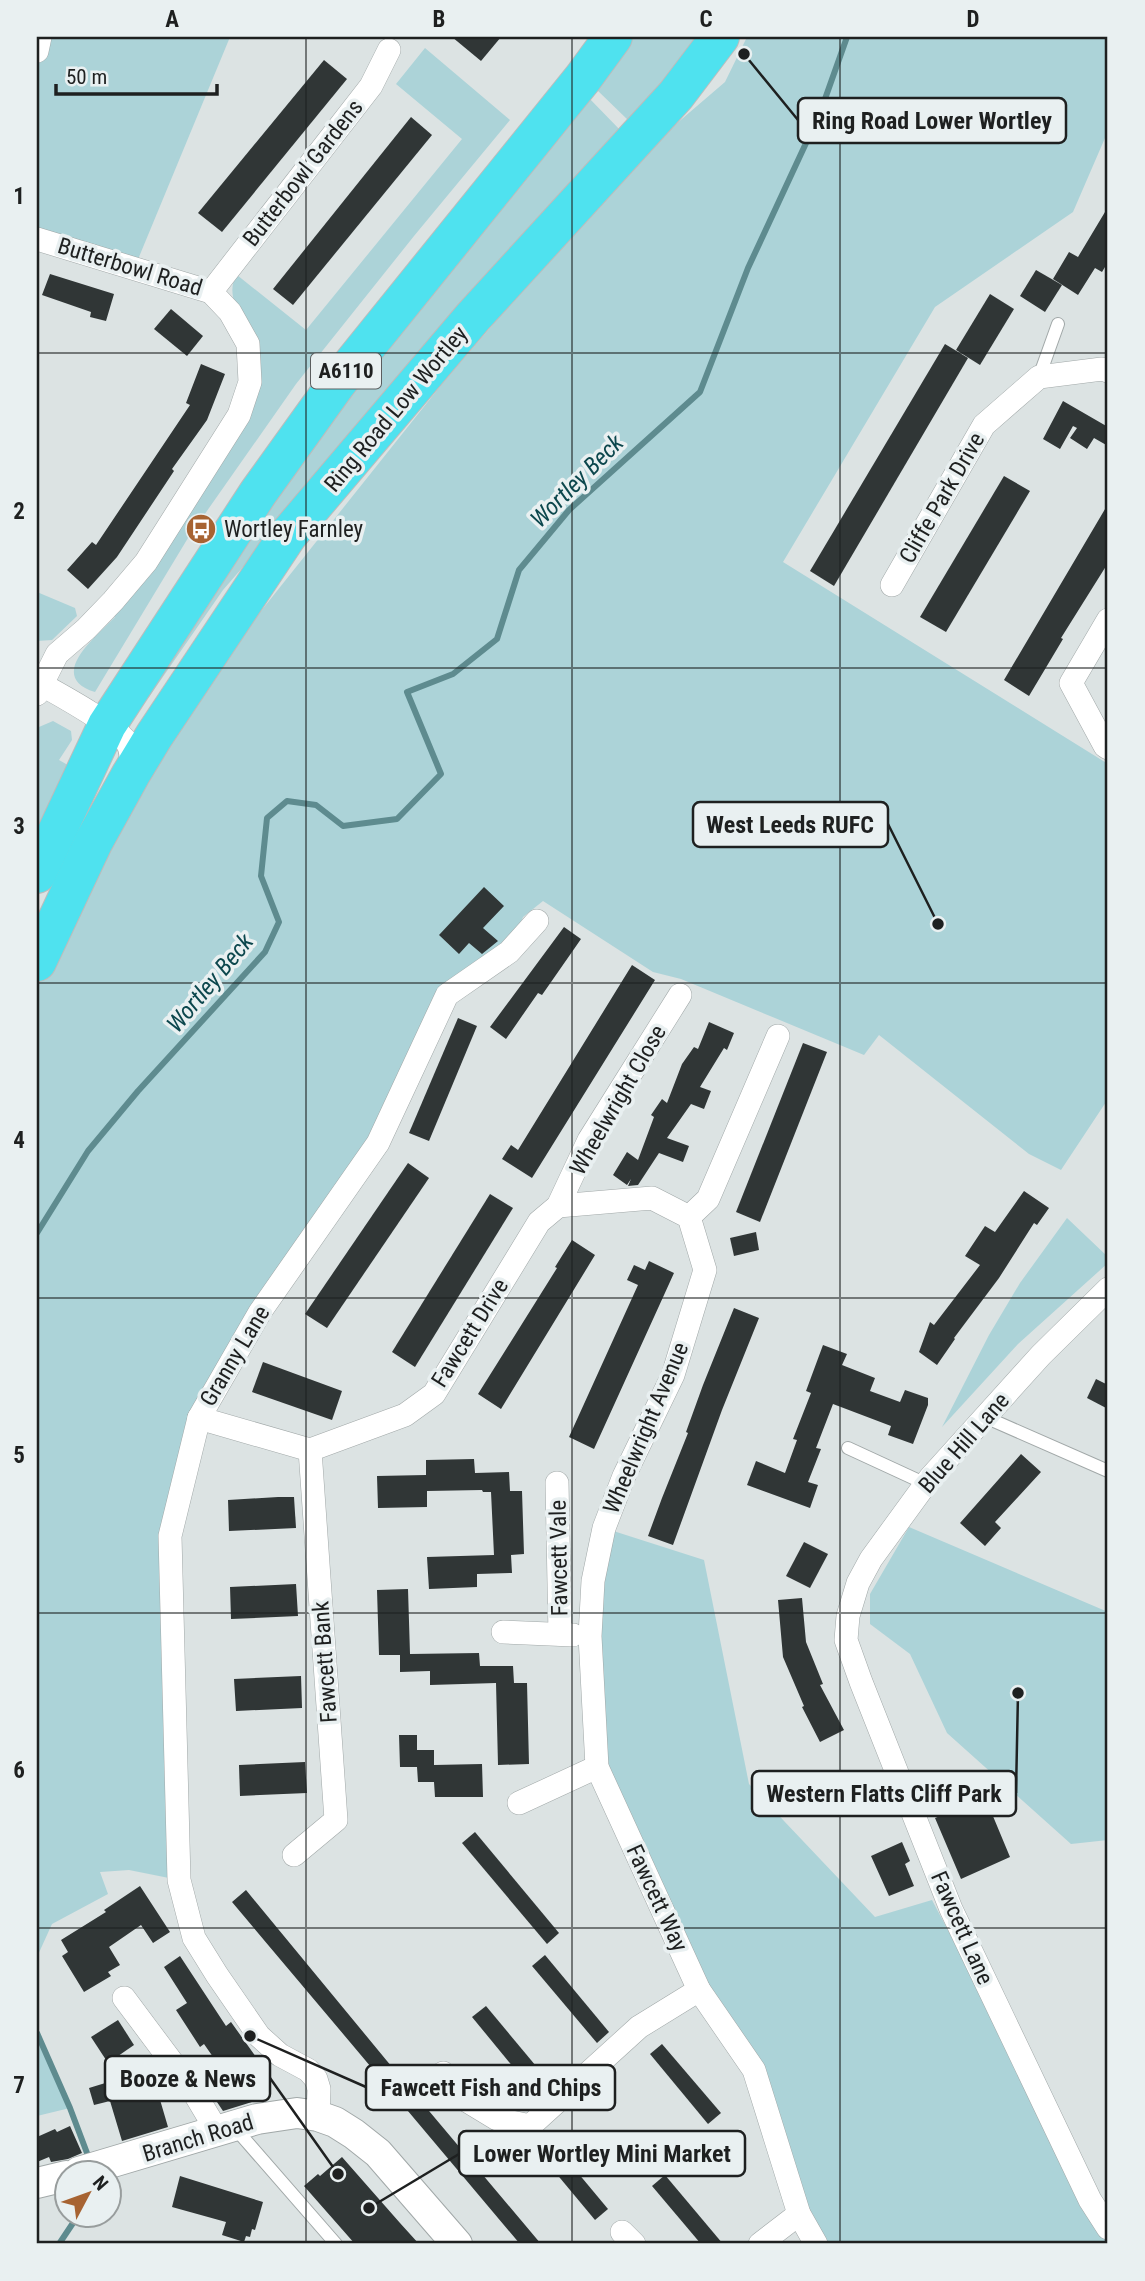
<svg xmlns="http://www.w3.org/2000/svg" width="1145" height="2281" font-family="'Roboto Condensed',sans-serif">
  <rect width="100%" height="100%" fill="#dce3e3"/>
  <g fill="#acd3d8">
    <path d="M40,37h190l-96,232 -97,-30v-188z"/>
    <path d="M628,37h76l-74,85 -35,-34z"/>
    <path d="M747,37h361v94l-35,81 -138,95 -152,255 325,202v335l-47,71 -32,-16 -150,-119 -15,20 -183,-76 -28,-7 -110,-71 -20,16 -14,35 -62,43 -69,148 -156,237 -52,156 9,344 -50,-10 -29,2 8,22 -56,30 -15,33v-993l94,-190 311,-390 112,-131 101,-111 70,-60z"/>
    <path d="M425,48l85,72 -96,116 -118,148 -108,154 -93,154c-50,-16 2,-56 20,-75l-3,-4c39,-53 81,-105 115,-161 13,-20 26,-39 32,-62 3,-11 3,-25 -1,-36 -7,-23 -37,-57 -21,-79l69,55 156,-191 -66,-55z"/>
    <path d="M588,97l34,35 -399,458 -74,107 -11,8 159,-252z"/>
    <path d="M37,592l38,16 2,8 -25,24 -15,1z"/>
    <path d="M53,721l18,10 1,9 -13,20 14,8 -36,70v-113l2,2z"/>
    <path d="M1067,1218l41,39v6l-90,81 -76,83 47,-92 31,-52z"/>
    <path d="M909,1527l199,85v228l-37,4 -124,-111 -37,-79 -40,-30v-30z"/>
    <path d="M604,1528l100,32 45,224 126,133 57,-17 158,300 18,28v16h-292l-62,-174 -55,-80 -102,-223z"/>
    <path d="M37,2033l33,75 -33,8z"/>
  </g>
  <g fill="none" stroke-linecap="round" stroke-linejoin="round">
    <g stroke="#5e8b8f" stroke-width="6">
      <path d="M37,1233l51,-82 50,-60 127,-139 14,-30 -18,-46 6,-58 20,-17 29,4 27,21 54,-7 44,-45 -34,-82 46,-18 44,-35 22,-69 50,-60 131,-118 48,-124 72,-155 27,-76"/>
      <path d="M37,2033l33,75 20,53"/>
      <path d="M59,2244l20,-30"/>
    </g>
  </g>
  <g fill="#303636">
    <path d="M452,37h49l-20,24z"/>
    <path d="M324,60l23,19 -125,153 -24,-19z"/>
    <path d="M411,117l21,18 -139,170 -20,-16z"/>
    <path d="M1108,207v55l-6,10 -7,-4 -17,27 -25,-16 16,-27 9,5z"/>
    <path d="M1036,270l26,15 -17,27 -25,-16z"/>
    <path d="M50,274l64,20 -8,27 -16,-4 1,-5 -49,-17z"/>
    <path d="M990,294l24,15 -34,56 -24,-15z"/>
    <path d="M171,309l32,27 -16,20 -33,-27z"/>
    <path d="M945,344l23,14 -134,228 -24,-15z"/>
    <path d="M201,364l24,10 -18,46 -35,49 2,2 -57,86 -29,32 -21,-19 25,-28 4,3 94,-140 -4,-2z"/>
    <path d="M1063,401l45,26v19l-14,-8 -7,11 -17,-11 7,-10 -4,-2 -13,23 -17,-10z"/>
    <path d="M1004,476l26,15 -84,141 -26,-15z"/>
    <path d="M1108,504v59l-47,75 2,1 -34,57 -25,-16z"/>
    <path d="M484,887l20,19 -21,22 15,13 -16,13 -13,-11 -10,11 -20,-19z"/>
    <path d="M564,927l17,12 -39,56 -4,-2 -32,46 -16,-12z"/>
    <path d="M632,965l23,15 -123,198 -30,-19 9,-14 7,5z"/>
    <path d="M458,1018l19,8 -48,115 -20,-8z"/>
    <path d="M709,1022l25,11 -7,17 -3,-2 -24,39 11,4 -7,18 -13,-5 -24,34 22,8 -6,16 -24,-9 -21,32 -10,1 3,-7 -4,6 -14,-10 14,-23 11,8 16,-43 -3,-2 11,-16 5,4 15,-39 12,-17 4,2z"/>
    <path d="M803,1043l24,9 -67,170 -24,-10z"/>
    <path d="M408,1163l21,15 -102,150 -22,-14z"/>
    <path d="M1024,1191l25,17 -12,17 -3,-2 -35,55 -45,60 1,1 -18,26 -18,-13 11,-30 4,3 46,-60 -15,-9 20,-30 10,6z"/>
    <path d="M490,1194l23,14 -98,159 -23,-15z"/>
    <path d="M756,1232l3,18 -25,6 -4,-18z"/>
    <path d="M572,1240l23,15 -94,154 -23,-15 79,-126 -2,-1z"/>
    <path d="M649,1261l25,12 -80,176 -25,-12 69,-152 -11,-5 7,-15 11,5z"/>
    <path d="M734,1308l25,10 -37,92 -49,135 -25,-9 14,-38 26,-65 -2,-1 17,-47z"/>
    <path d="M823,1345l24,9 -5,11 33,13 -5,13 30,11 5,-12 23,8v7l-15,39 -25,-9 3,-9 -58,-22 -17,44 5,1 -13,33 10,3 -8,23 -63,-23 9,-24 29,12 12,-33 -4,-1 18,-46 -5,-2z"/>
    <path d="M263,1362l79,29 -10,29 -80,-28z"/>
    <path d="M1096,1379l12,6v24l-21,-11z"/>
    <path d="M1021,1454l20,18 -46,50 6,6 -16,18 -25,-23z"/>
    <path d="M474,1459l1,14 34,-1 1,19h12l2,63 -13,1 1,18 -35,1v13l-48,2 -2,-32 67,-2 -3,-63h-8l-1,-2 -55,1v16l-49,1 -1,-32 49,-1v-15z"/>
    <path d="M278,1497h16l2,31 -67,3 -1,-31z"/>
    <path d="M804,1542l24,12 -18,34 -24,-12z"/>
    <path d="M296,1584l2,32 -67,3 -1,-32z"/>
    <path d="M408,1589l2,65 69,-1 1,13h33l1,17h13l2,81 -31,1 -2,-82 -66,2v-14l-30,1v-17h-21l-2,-65z"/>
    <path d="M802,1598l4,44 17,42 -3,1 24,45 -24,12 -18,-35 2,-1 -21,-49 -5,-57z"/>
    <path d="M301,1676l1,32 -66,3 -2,-32z"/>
    <path d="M399,1735h18v15h17v15l48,-1 1,33h-48l-1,-15h-16l-1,-15h-17z"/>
    <path d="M305,1762l2,31 -67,3 -1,-31z"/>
    <path d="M958,1771l17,30 10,-4 25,60 -49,22 -26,-61 10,-4 -15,-27z"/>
    <path d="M475,1832l84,101 -12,11 -85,-101z"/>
    <path d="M902,1842l8,19 -5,3 9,22 -25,10 -18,-40z"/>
    <path d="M140,1886l30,46 -17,11 -12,-18 -32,22 11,18 -12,7 3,4 -27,16 -22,-36 6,-4 -7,-12 45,-28 -2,-2z"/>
    <path d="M246,1890l141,171 154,183h-21l-288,-342z"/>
    <path d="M545,1955l64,77 -12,11 -65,-77z"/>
    <path d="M180,1956l46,70 5,-4 25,35 -14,10 23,31 -42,13 -14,-21 18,-13 -23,-33 -4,3 -24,-37 11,-7 -23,-36z"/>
    <path d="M486,2006l65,78 -14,12 -65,-79z"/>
    <path d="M118,2020l16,25 -26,18 -17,-26z"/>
    <path d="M662,2044l59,69 -13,11 -58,-70z"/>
    <path d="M151,2069l17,58 -46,14 -12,-40 -16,4 -5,-17z"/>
    <path d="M70,2126l12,27 -14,6 -17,3 -2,-5 -12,5v-25l18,-8 2,3z"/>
    <path d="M548,2137l60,72 -13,11 -60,-72z"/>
    <path d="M342,2157l58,66 19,21h-64l-51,-58 14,-12 2,2z"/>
    <path d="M665,2175l58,69h-22l-49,-58z"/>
    <path d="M180,2176l83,26 -8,28 -3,-1 -2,8 -4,-1 -2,6 -22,-7 4,-13 -54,-15z"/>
  </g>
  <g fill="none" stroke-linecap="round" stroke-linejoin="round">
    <g stroke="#a1a8a8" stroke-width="14">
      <g id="service">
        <path d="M1039,377l19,-53"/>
        <path d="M985,1417l123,54"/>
        <path d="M848,1448l78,36"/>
        <path d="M234,2127l102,117"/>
      </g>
    </g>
    <g stroke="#a1a8a8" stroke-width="24">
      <g id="minor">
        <path d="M37,51l3,-14"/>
        <path d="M37,239l174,53 19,20 18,32 2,38 -11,33 -93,147 -33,39 -27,28 -29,25 -20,40"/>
        <path d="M211,292l160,-206 18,-36"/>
        <path d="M892,585l92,-160 55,-48 63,-8 6,2"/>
        <path d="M1108,620l-37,63 34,63 3,2"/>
        <path d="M37,682c23,13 74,40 89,59 7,10 5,22 5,33"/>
        <path d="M558,1206l94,-8 37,19 16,53 -32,105 -49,101 -20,52 -11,53 -3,55 7,131 102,223 55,80 45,144 17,30"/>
        <path d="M689,1217l19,-18 70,-163"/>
        <path d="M1108,1289l-67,66 -111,123 -59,81 -13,24 -10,33 -2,24 15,42 90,227 139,291 18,28"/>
        <path d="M199,1418l111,32 95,-35 29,-21 105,-172 19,-16 31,-66 91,-145"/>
        <path d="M557,1483l3,151"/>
        <path d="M503,1632l70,3"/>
        <path d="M519,1803l78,-36"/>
        <path d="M294,1855l42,-35 -26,-370"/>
        <path d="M124,1998l68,91 25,42"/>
        <path d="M443,2073l21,26 33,20 33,7 109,-99 60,-37"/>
        <path d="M318,2116l1,-27 -3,-10 -8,-9 -28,-15 -21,-19 -42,-61 -23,-37 -15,-58 -9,-344 29,-118 61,-106 118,-169 69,-148 62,-43 28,-31"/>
        <path d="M622,2232l12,12"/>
        <path d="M760,2244l39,-30"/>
      </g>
    </g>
    <g stroke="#a1a8a8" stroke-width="32">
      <g id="tertiary">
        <path d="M79,2172l178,-53 40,-6 21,3 17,6 19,12 24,19 79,91"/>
        <path d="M37,2183l29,-7"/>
      </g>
    </g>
    <g stroke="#bcbcbc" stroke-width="40">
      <g id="trunk">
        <path d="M37,874l70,-149 151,-232 79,-110 246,-305 30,-41"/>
        <path d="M37,962l57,-121 37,-67 23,-38 134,-201 185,-218 203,-222 44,-58"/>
      </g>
    </g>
    <use href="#service" stroke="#fff" stroke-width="12"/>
    <use href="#minor" stroke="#fff" stroke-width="23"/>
    <use href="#tertiary" stroke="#fff" stroke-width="30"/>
    <use href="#trunk" stroke="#4fe2ef" stroke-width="38"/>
  </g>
  <path fill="none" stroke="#1e2020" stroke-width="2" stroke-opacity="0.55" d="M306,37v2207M572,37v2207M840,37v2207M37,353h1071M37,668h1071M37,983h1071M37,1298h1071M37,1613h1071M37,1928h1071"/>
  <defs>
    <g id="bus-disc" transform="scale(1.575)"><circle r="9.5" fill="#a76332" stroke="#e9f0f1"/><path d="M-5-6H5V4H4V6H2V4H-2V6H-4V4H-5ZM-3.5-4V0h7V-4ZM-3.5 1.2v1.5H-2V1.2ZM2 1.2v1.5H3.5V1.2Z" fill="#fff"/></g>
  </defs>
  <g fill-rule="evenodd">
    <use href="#bus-disc" x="201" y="529"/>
  </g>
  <g text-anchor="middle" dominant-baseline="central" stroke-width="7" stroke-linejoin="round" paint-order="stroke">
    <rect fill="#e9f0f1" stroke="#5b5e5f" stroke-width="2" x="311" y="353.5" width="70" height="35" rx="5"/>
    <g font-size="21" font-weight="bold" fill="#1e2020">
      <text x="346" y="371">A6110</text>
    </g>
    <g font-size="23" fill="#1e2020" stroke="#e9f0f1">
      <text transform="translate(303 173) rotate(-52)">Butterbowl Gardens</text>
      <text transform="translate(130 267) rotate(17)">Butterbowl Road</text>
      <text transform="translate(396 409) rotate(-50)">Ring Road Low Wortley</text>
      <text transform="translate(942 498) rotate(-60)">Cliffe Park Drive</text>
      <text transform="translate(618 1100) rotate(-60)">Wheelwright Close</text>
      <text transform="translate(470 1333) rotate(-58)">Fawcett Drive</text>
      <text transform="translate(235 1356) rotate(-59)">Granny Lane</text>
      <text transform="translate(646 1428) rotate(-67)">Wheelwright Avenue</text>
      <text transform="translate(964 1443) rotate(-49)">Blue Hill Lane</text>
      <text transform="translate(559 1558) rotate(-91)">Fawcett Vale</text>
      <text transform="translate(325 1662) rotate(-94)">Fawcett Bank</text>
      <text transform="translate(657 1898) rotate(65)">Fawcett Way</text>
      <text transform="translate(962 1928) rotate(66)">Fawcett Lane</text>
      <text transform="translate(198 2138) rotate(-17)">Branch Road</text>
    </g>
    <g font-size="23" fill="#1e2020" stroke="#e9f0f1" text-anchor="start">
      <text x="224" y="529">Wortley Farnley</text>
    </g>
    <g font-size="24" font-style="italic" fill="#0c474d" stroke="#e9f0f1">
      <text transform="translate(577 481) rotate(-45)">Wortley Beck</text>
      <text transform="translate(210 983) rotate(-50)">Wortley Beck</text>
    </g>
  </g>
  <path fill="none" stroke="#1e2020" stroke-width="2.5" d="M744 54L798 120M938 924L888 824M1018 1693L1016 1793M338 2174L270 2078M250 2036L366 2087M369 2208L459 2154"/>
  <g fill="#1e2020" stroke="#e9f0f1" stroke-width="2.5">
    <circle cx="744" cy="54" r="7"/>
    <circle cx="938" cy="924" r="7"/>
    <circle cx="1018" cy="1693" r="7"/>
    <circle cx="338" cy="2174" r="7"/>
    <circle cx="250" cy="2036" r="7"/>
    <circle cx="369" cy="2208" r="7"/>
  </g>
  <g fill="#e9f0f1" stroke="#1e2020" stroke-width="2.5">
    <rect x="798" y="98" width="268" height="45" rx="7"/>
    <rect x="693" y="802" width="195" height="45" rx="7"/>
    <rect x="752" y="1771" width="264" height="45" rx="7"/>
    <rect x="105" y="2056" width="165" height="45" rx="7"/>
    <rect x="366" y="2065" width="249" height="45" rx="7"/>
    <rect x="459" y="2131" width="286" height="45" rx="7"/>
  </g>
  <g font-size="24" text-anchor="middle" font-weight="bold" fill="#1e2020">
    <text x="932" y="129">Ring Road Lower Wortley</text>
    <text x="790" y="833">West Leeds RUFC</text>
    <text x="884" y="1802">Western Flatts Cliff Park</text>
    <text x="188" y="2087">Booze &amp; News</text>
    <text x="491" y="2096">Fawcett Fish and Chips</text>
    <text x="602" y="2162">Lower Wortley Mini Market</text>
  </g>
  <rect width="1145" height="2281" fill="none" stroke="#e9f0f1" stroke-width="77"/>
  <g transform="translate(88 2194) rotate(49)"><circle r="33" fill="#e9f0f1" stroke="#989d9d" stroke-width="2"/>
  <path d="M0-5L12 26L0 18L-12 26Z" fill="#a76332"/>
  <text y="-10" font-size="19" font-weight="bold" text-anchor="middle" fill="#1e2020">N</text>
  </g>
  <path d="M56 84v10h161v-10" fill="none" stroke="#1e2020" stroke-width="3.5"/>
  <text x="66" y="84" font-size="21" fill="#1e2020" stroke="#e9f0f1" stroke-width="5" paint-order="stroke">50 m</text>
  <rect x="38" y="38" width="1068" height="2204" fill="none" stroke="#1e2020" stroke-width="2.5"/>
  <g font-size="23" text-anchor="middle" font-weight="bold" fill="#1e2020">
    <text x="172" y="27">A</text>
    <text x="439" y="27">B</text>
    <text x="706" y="27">C</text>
    <text x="973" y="27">D</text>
    <text x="19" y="204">1</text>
    <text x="19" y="519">2</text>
    <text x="19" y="834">3</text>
    <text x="19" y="1148">4</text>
    <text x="19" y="1463">5</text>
    <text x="19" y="1778">6</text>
    <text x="19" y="2093">7</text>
  </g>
</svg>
